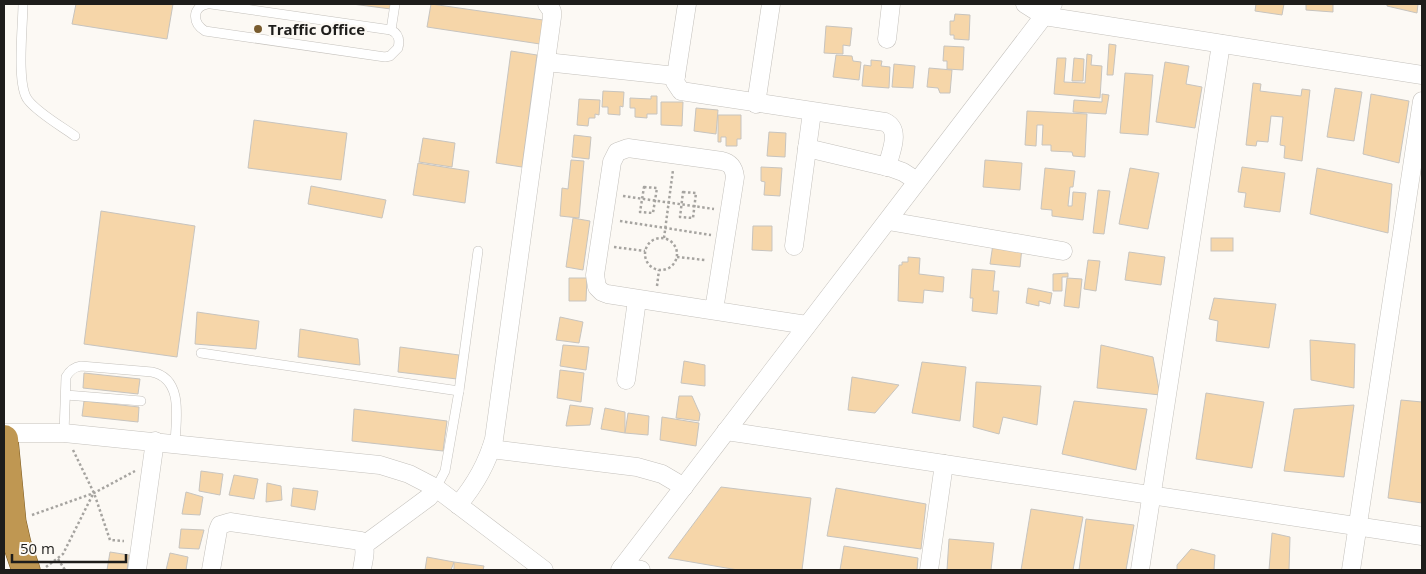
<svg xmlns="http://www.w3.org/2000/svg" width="1426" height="574" font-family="'Open Sans',sans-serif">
  <rect width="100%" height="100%" fill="#fcf9f4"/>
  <g fill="#f6d6a9" stroke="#c7c4bf">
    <path d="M76,4h97l-6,35 -95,-15z"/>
    <path d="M352,4h40l-1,5z"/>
    <path d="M431,4l112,16 -3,24 -113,-17z"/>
    <path d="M1256,4h28l-2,11 -27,-4z"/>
    <path d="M1306,4h27v8l-27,-2z"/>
    <path d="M1387,4h31l-1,9 -30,-7z"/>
    <path d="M955,14l15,1 -1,25 -15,-1v-4h-4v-14h4z"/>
    <path d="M826,26l26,2 -2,18 -7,-1v9l-19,-1z"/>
    <path d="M1109,44l7,1 -3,30h-6z"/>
    <path d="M944,46l20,1 -1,23 -16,-1v-8h-4z"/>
    <path d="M511,51l26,4 -15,112 -26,-4z"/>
    <path d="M1087,54l5,1 -1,10 11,1 -2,32 -46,-4 3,-36h9l-2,24 21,1z"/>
    <path d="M836,55l16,1 1,5 8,1 -2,18 -26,-3z"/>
    <path d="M1074,58l10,1 -1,22h-11z"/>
    <path d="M871,60l11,1 -1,5 9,1 -1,21 -27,-2 2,-21 7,1z"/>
    <path d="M1165,62l24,4 -3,18 16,3 -7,41 -39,-6z"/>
    <path d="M894,64l21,2 -2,22 -21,-1z"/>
    <path d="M929,68l23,2 -2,23h-10l-2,-5 -11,-1z"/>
    <path d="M1125,73l28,2 -5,60 -28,-2z"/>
    <path d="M1253,83l8,1 -1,7 41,5 1,-7 8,1 -8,71 -18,-3 1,-12 -5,-1 3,-28 -12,-1 -3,26 -11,-1 -1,5 -10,-1z"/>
    <path d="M1335,88l27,4 -8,49 -27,-4z"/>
    <path d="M603,91l21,1 -1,15 -3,-1v9l-12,-1v-7h-6z"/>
    <path d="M1102,94l7,1 -3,19 -33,-2 1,-12 28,2z"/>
    <path d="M1371,94l38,7 -10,62 -36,-9z"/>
    <path d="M651,96h6v18h-10v4l-12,-1v-9h-5v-10l21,1z"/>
    <path d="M579,99l21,1 -1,15 -4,-1v4h-6l-1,8 -11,-1z"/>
    <path d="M661,102h22l-1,24 -21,-1z"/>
    <path d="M696,108l22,2 -2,24 -22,-3z"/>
    <path d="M1027,111l60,3 -2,43 -12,-1 -1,-4 -21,-1v-6h-9l1,-20h-6l-1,21 -11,-1z"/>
    <path d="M718,115h23v24h-4v7h-11v-9h-5v5h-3z"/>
    <path d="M254,120l93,13 -6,47 -93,-12z"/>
    <path d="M769,132l17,1 -1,24 -18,-1z"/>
    <path d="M574,135l17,2 -2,22 -17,-2z"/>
    <path d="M423,138l32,5 -3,24 -33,-5z"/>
    <path d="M571,160l13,1 -5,57 -19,-2 2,-28 6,1z"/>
    <path d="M985,160l37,3 -2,27 -37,-3z"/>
    <path d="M418,163l51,8 -4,32 -52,-8z"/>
    <path d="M761,167l21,1 -2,28 -16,-1 1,-13 -4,-1z"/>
    <path d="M1242,167l43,6 -5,39 -36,-5 2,-14 -8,-1z"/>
    <path d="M1045,168l30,3 -2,16h-3l-2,19h4l1,-14 13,1 -3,27 -31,-4v-6l-11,-1z"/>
    <path d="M1130,168l29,5 -11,56 -29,-5z"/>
    <path d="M1317,168l75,16 -4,49 -78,-19z"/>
    <path d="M311,186l75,14 -4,18 -74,-14z"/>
    <path d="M1098,190l12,1 -6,43 -11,-1z"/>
    <path d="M101,211l94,15 -18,131 -93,-13z"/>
    <path d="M573,218l17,3 -7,49 -17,-3z"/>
    <path d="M753,226h19v25l-20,-1z"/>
    <rect x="1211" y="238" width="22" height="13"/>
    <path d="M993,244l29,3 -2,20 -30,-3z"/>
    <path d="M1129,252l36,5 -4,28 -36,-5z"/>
    <path d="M908,257l12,1 -1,16 25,3 -1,15 -19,-2 -1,13 -25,-2 1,-36h3v-3h6z"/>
    <path d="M1088,260l12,1 -4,30 -12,-2z"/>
    <path d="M972,269l23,2 -2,20h6l-2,23 -25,-3 1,-13h-3z"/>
    <path d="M1068,273v4h-6v14h-9v-17z"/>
    <path d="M569,278h18l-1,23h-17z"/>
    <path d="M1067,278l15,1 -3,29 -15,-2z"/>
    <path d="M1028,288l24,5 -2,11 -11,-3v5l-13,-3z"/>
    <path d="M1214,298l62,6 -7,44 -53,-7 2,-20 -9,-2z"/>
    <path d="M197,312l62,9 -3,28 -61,-5z"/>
    <path d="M560,317l23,5 -4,21 -23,-3z"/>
    <path d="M300,329l58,10 2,26 -62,-8z"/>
    <path d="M1310,340l45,4 -1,44 -43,-8z"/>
    <path d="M563,345l26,2 -3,23 -26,-4z"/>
    <path d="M1101,345l52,12 7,38 -63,-7z"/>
    <path d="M400,347l59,8 -2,24 -59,-7z"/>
    <path d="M684,361l21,4v21l-24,-3z"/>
    <path d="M922,362l44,5 -6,54 -48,-8z"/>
    <path d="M560,370l24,3 -3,29 -24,-4z"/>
    <path d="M84,373l56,6 -2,15 -55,-6z"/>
    <path d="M852,377l47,8 -24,28 -27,-3z"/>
    <path d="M976,382l65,4 -4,39 -34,-8 -4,17 -26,-7z"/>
    <path d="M1206,393l58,9 -12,66 -56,-9z"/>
    <path d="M679,396h13l8,18 -1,7 -23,-3z"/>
    <path d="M1401,400l21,2v101l-34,-5z"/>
    <path d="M84,401l55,6 -1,15 -56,-6z"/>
    <path d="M1074,401l73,8 -11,61 -74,-16z"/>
    <path d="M570,405l23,3 -3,17 -24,1z"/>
    <path d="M1354,405l-10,72 -60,-6 10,-62z"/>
    <path d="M605,408l20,4v21l-24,-4z"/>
    <path d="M354,409l93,12 -4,30 -91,-10z"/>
    <path d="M628,413l21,3 -1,19 -23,-2z"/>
    <path d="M662,417l37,6 -3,23 -36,-6z"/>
    <path d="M201,471l22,3 -3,21 -21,-4z"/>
    <path d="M234,475l24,4 -4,20 -25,-4z"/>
    <path d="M267,483l14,3 1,14 -16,2z"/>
    <path d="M721,487l90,11 -9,72h-64l-70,-12z"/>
    <path d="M293,488l25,3 -3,19 -24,-4z"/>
    <path d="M836,488l90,16 -5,45 -94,-13z"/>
    <path d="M186,492l17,5 -3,18 -18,-1z"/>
    <path d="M1031,509l52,8 -10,53h-52z"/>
    <path d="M1086,519l48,6 -8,45h-47z"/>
    <path d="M181,529l23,1 -5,19 -20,-1z"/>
    <path d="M1272,533l18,4 -1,33h-20z"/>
    <path d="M949,539l45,4 -3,27h-44z"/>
    <path d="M844,546l74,12 -1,12h-77z"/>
    <path d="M1191,549l24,6 -1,15h-37v-5z"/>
    <path d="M110,552l19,3 -2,15h-20z"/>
    <path d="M170,553l18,4 -2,13h-20z"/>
    <path d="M427,557l27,5 -3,8h-26z"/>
    <path d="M454,562l30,4 -1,4h-29z"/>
  </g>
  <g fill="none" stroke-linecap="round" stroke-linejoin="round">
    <g stroke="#c4c1bc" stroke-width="10">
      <g id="service">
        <path d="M23,4c0,21 -7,81 5,96 10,13 33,26 47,36"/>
        <path d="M207,4c-15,3 -15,19 -2,27l180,26 5,-1 8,-8c2,-8 1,-14 -7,-18l-180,-26"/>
        <path d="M391,30l4,-26"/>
        <path d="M201,353l258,38"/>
        <path d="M66,395l75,6"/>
        <path d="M64,433l2,-56c4,-7 8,-10 15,-11l71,6c32,7 24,47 23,71"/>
        <path d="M436,488l9,-17 14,-80 19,-140"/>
      </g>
    </g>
    <g stroke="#c4c1bc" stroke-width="19">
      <g id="minor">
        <path d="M687,4l-12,78 6,9 204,31c17,8 5,31 2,45"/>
        <path d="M1025,4l19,12 378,59"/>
        <path d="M887,39l4,-35"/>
        <path d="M546,62l130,14"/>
        <path d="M756,104l15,-100"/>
        <path d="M807,148l85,20 11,4 14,9"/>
        <path d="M888,221l175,30"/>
        <path d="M794,246l18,-134"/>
        <path d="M714,310l21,-133c-1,-9 -4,-14 -13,-16l-94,-13 -11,4 -5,10 -17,113 2,12 5,5 5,2 200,31"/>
        <path d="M626,380l11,-80"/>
        <path d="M726,431l696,105"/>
        <path d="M4,433h60l316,32 29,9 27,14 108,82"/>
        <path d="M491,449l146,18 25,7 22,13"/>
        <path d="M458,505c17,-20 29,-41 36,-66l58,-422v-6l-5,-7"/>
        <path d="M364,545l65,-48 7,-9"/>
        <path d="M622,567l19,3"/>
        <path d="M137,570l18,-129"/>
        <path d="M211,570l7,-40 2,-5 10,-3 131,19c7,8 2,19 1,29"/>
        <path d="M620,570l433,-566"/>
        <path d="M929,570l15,-106"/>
        <path d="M1140,570l81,-526"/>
        <path d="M1351,570l71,-469"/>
      </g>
    </g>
    <g stroke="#7c5b22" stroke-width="29">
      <path id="trunk" d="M4,439l8,83 5,22 9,26"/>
    </g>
    <g stroke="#a6a4a0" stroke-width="2.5" stroke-dasharray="2.5 2.5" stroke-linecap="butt">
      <path d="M644,187l13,1 -4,25 -13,-1z"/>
      <path d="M683,192l13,1 -3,25 -13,-1z"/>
      <path d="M623,196l91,13"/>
      <path d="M620,221l91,14"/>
      <circle cx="661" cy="254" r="16"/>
      <path d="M664,238l9,-68"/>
      <path d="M614,247l31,4"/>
      <path d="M677,257l28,3"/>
      <path d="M657,286l2,-16"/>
      <path d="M73,450l21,43 16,47 14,1"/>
      <path d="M32,515l62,-22 41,-22"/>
      <path d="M58,559l7,11"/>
      <path d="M46,567l17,-13 30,-60"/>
    </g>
    <use href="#service" stroke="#fff" stroke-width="9"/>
    <use href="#minor" stroke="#fff" stroke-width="18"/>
    <use href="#trunk" stroke="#bf9752" stroke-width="28"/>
  </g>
  <circle fill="#795c2f" stroke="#fcf9f4" stroke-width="2" cx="258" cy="29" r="5"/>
  <g text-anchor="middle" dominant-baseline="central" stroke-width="5" stroke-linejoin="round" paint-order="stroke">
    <g font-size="15" font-weight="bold" fill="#1e1d1b" stroke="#fcf9f4" text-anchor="start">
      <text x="268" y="29">Traffic Office</text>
    </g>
  </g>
  <rect width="1426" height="574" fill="none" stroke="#1e1d1b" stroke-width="10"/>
  <path d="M12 554v8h114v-8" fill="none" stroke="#1e1d1b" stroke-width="2.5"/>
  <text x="20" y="554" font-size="15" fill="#1e1d1b" stroke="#fcf9f4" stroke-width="4" paint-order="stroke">50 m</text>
</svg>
